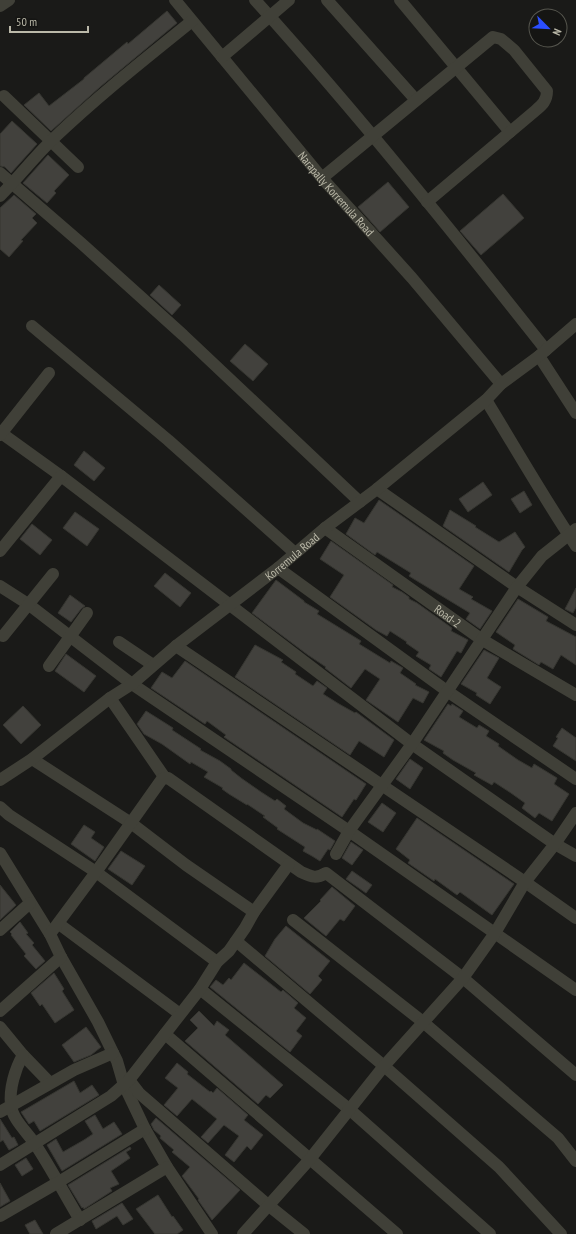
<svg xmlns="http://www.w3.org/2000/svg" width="576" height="1234" font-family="'PT Sans Narrow',sans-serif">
  <rect width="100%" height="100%" fill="#1a1a18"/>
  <g fill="#42413d" stroke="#363631">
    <path d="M167,11l10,12 -77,64 -49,44 -27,-26 15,-12 10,13 35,-27v-1l43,-36 1,2z"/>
    <path d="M12,121l25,23 -26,29 -6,-6 -5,-1v-32z"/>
    <path d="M48,155l21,20 -15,16 2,2 -9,10 -24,-20z"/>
    <path d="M388,182l21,25 -29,25 -22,-25z"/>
    <path d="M503,194l21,24 -43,37 -21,-24z"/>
    <path d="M14,195l22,19 -4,4 5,5 -16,17 2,1 -14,16 -9,-8v-41z"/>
    <path d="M159,285l22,20 -9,10 -22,-20z"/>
    <path d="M245,344l23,20 -15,17 -23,-20z"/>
    <path d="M84,451l21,17 -11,13 -20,-16z"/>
    <path d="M483,482l9,13 -24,17 -9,-13z"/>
    <path d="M524,491l8,14 -12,8 -9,-14z"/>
    <path d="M379,500l95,66 -15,23 14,8 -2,2 21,12 -12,18 -14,-10 4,-6 -61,-37 2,-3 -34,-21 -2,3 -29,-21 9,-16 9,5z"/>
    <path d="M450,510l26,16 -1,1 24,15 16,-10 10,15 -3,3 -13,22 -66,-46z"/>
    <path d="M75,512l24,17 -12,17 -24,-18z"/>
    <path d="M32,524l20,16 -12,15 -20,-16z"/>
    <path d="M331,541l62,44 -1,2 10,5 7,5v2l8,4 35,25 -1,3 17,9 -7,13 -4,-2 -16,26 -12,-8 2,-4 -15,-9 3,-4 -13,-9 1,-1 -17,-11 -3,5 -11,-6 -46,-33 14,-22 -24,-16z"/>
    <path d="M165,573l26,20 -11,14 -26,-21z"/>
    <path d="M276,580l28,21v1l15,9 -2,3 44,27 -2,3 31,19 1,-2 12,7 -3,5 16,11 -1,1 14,7 -6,11 -10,-5 -15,24 -32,-22 14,-21 -15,-10 -14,19 -26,-20 1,-1 -18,-12 -56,-42z"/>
    <path d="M576,588v19l-3,6 -8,-4z"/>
    <path d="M70,595l15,11 -4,3 -10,13 -13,-9z"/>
    <path d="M518,599l30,18 -2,4 30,16v28l-15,-10 -8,14 -12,-7 -2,3 -26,-16 2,-4 -19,-13z"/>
    <path d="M255,645l28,15 -2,2 15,10 -1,2 18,12 4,-5 10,7 -4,6 16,10 16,9 1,-1 38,28 -10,17 -25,-16 -9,14 -115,-78z"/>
    <path d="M484,650l15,8 -12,20 14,9 -11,17 -14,-9 1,-2 -16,-9z"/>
    <path d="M66,654l30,22 -12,16 -29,-21z"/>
    <path d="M185,661l181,123 -10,16 -2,-1 -12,18 -118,-80 2,-2 -19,-14 -2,3 -54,-36 11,-16 10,6z"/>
    <path d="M448,704l3,2 1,-2 11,7 -4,6 18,11 2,-3 10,6 -3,5 13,8 -1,2 20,14 14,8 2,-4 23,14 -3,6 15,10 -17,27 -13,-8 -4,5 -13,-10 3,-5 -14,-10 -17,-11 -2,3 -18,-10 2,-2 -23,-13 -10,-7 1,-2 -20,-11z"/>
    <path d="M23,706l18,19 -20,19 -18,-19z"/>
    <path d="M146,711l27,17 -1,2 29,19 -1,1 20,11 11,8v1l10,8 20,14 14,9 2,-2 9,7 -2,3 19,14 14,7v-1l18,12 -5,9 -2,-1 -8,12 -8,-5 -9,-5 2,-4 -28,-18 1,-1 -15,-11 2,-1 -18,-12v1l-18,-11 -7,-5 1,-1 -19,-11 4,-5 -17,-10 -1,2 -28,-20 -18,-10 -7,-10z"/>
    <path d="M562,728l14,10v23l-23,-15 5,-8 -2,-1z"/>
    <path d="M410,759l13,9 -13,21 -14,-10z"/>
    <path d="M382,803l14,10 -13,19 -15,-10z"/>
    <path d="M417,818l97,66 -22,31 -32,-23 -3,3 -22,-16 -1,2 -26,-18 2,-3 -14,-11z"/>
    <path d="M84,825l11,7 -4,6 13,9 -9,14 -24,-17z"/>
    <path d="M351,842l12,8 -11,15 -10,-7z"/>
    <path d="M121,851l24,15 -13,19 -24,-16z"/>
    <path d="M352,871l20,14 -6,8 -20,-14z"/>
    <path d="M0,885l16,20 -16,15z"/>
    <path d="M332,887l23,19 -11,15 -4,-2 -14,17 -22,-18 17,-17 -1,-1z"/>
    <path d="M20,922l8,11 -2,1 8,9 -2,2 13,16 -9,8 -12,-13 2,-2 -15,-19 1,-1 -2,-2z"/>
    <path d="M286,926l44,35 -12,15 4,4 -12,14 -45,-38 10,-17z"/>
    <path d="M244,963l37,29 2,-2 15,13 -4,5 12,10 -10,13 6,5 -12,16 -80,-65 6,-7 7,5 6,-7 2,2z"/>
    <path d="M54,973l10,16 -2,2 12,19 -19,13 -13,-19 -2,2 -9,-13z"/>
    <path d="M199,1011l15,15 3,-5 12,9 -4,5 58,50 -13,13 -4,-3 -8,9 -73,-63 13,-13 -8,-8z"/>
    <path d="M86,1027l15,20 -10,8 -17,7 -12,-17z"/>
    <path d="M177,1063l11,9 -1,2 23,18 1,-1 2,2 4,-5 31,27 -4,5 19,15 -12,15 -4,-4 -13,16 -9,-7 14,-19 -15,-11 -16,18 -7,-6 16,-18 -25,-20 -15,17 -13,-11 14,-17 -13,-10z"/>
    <path d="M74,1081l6,12 12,-8 7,10 -59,36 -6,-10 -5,3 -8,-12z"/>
    <path d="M95,1115l8,14 11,-7 8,12 -60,37 -15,-26 9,-6 7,13 21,-12 9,-6 -8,-13z"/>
    <path d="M156,1118l84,72 -28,30 -14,-20 1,-1 -17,-23 8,-9 -18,-15 2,-2 -14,-12 1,-2 -7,-6 -3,-6z"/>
    <path d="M0,1119l12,19 2,-1 4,8 -9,5 -6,-10 -3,2z"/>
    <path d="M130,1147l1,2 -5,3 4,6 -19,13 8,13 -9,4 2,3 -28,18 -1,-2 -1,1 -14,-23z"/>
    <path d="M26,1158l7,11 -11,7 -7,-11z"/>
    <path d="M0,1183l10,18 -10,6z"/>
    <path d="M158,1195l14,22 1,-1 10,14 -6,4h-22l-19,-25z"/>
    <path d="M122,1203l11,16 -10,6 -6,-9 -21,13 -4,-8z"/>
    <path d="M35,1220l8,14h-13l-5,-9z"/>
  </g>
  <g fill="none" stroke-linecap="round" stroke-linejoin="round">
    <g stroke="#404038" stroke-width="12">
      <path id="s1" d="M175,0l147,178 90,100 89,106"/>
      <path d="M255,0c102,113 197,231 291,350"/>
      <path d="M327,0l89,100"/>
      <path d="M400,0l110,132"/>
      <path d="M0,6l9,-6"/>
      <path d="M222,57l67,-57"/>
      <path d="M4,96l74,71"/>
      <path d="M0,173l81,70 102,92 177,167"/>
      <path d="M322,178l171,-141 8,2 13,11 33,41c0,10 -5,14 -12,20l-108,91"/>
      <path d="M0,196c19,-19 35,-40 54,-58 44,-42 91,-79 138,-117"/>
      <path d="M32,326l136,114 127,113"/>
      <path d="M539,356l37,57"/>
      <path d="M486,400c30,49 58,98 90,146"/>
      <path d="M0,432l61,44 351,268 143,100 21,12"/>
      <path d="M0,435l49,-62"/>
      <path d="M377,489l140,98 59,38"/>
      <path id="s2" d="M325,528l156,111 95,56"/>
      <path d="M0,551l61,-75"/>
      <path d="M278,568l169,123 129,88"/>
      <path d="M0,586l28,18 104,80 217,147 227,159"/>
      <path d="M3,636l50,-62"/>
      <path d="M119,642l34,23"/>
      <path d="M176,646l349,236 51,36"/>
      <path d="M49,666l38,-53"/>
      <path d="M110,698l55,80"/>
      <path d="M32,759l99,64 55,42 68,47"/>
      <path id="s3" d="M0,780l32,-21 78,-61 22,-14 44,-38 102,-78 47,-40 52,-39 109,-89 15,-16 38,-28 37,-32"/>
      <path d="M0,807l9,8 87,57 121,90"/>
      <path d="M0,853l50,81 11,23 37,65 19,39 7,24 21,44 22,38 45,67"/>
      <path d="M336,854l13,-23 63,-87 105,-157 25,-31 34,-27"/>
      <path d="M293,920l130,102 135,116 18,23"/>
      <path d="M59,924l121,90"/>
      <path d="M0,930l30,-27"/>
      <path d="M50,934l46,-62 66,-93 6,-1 133,94c11,5 15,7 25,1l137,105 113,97"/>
      <path d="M236,941l148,125 115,101 62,67"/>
      <path d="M200,989l149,120 141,125"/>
      <path d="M0,1011l61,-54"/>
      <path d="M0,1027l23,28 27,28"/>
      <path d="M165,1034l232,200"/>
      <path d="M23,1055c-8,14 -14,34 -12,50 1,14 16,27 24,39 16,24 30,51 45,76"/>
      <path d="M129,1080l10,13 129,112 36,29"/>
      <path d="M0,1112l74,-42 39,-17"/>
      <path d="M0,1165l111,-69 18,-16 71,-91 17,-27 12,-11 16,-23 9,-16 35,-48"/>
      <path d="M0,1216l57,-33 88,-54"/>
      <path d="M56,1234l111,-67"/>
      <path d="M243,1234l67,-75 74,-93 79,-88 32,-45 30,-51 30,-38 21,-31"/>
    </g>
  </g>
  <g text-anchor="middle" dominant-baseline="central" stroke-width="4" stroke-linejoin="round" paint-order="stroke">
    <g font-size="12" fill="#bbb9a9" stroke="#151513">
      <text stroke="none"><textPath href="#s1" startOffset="252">Narapally Korremula Road</textPath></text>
      <text stroke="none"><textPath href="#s3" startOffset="368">Korremula Road</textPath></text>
      <text stroke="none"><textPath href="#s2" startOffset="151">Road-2</textPath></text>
    </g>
  </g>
  <g transform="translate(548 28) rotate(114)"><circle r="19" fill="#151513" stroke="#57574f"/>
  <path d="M0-3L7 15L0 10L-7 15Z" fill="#2b4eff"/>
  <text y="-6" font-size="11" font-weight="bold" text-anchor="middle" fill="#bbb9a9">N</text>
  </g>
  <path d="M10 26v6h78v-6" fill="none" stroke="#bbb9a9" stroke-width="2"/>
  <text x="16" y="26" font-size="12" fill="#bbb9a9" stroke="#151513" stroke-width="3" paint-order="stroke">50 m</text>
</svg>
